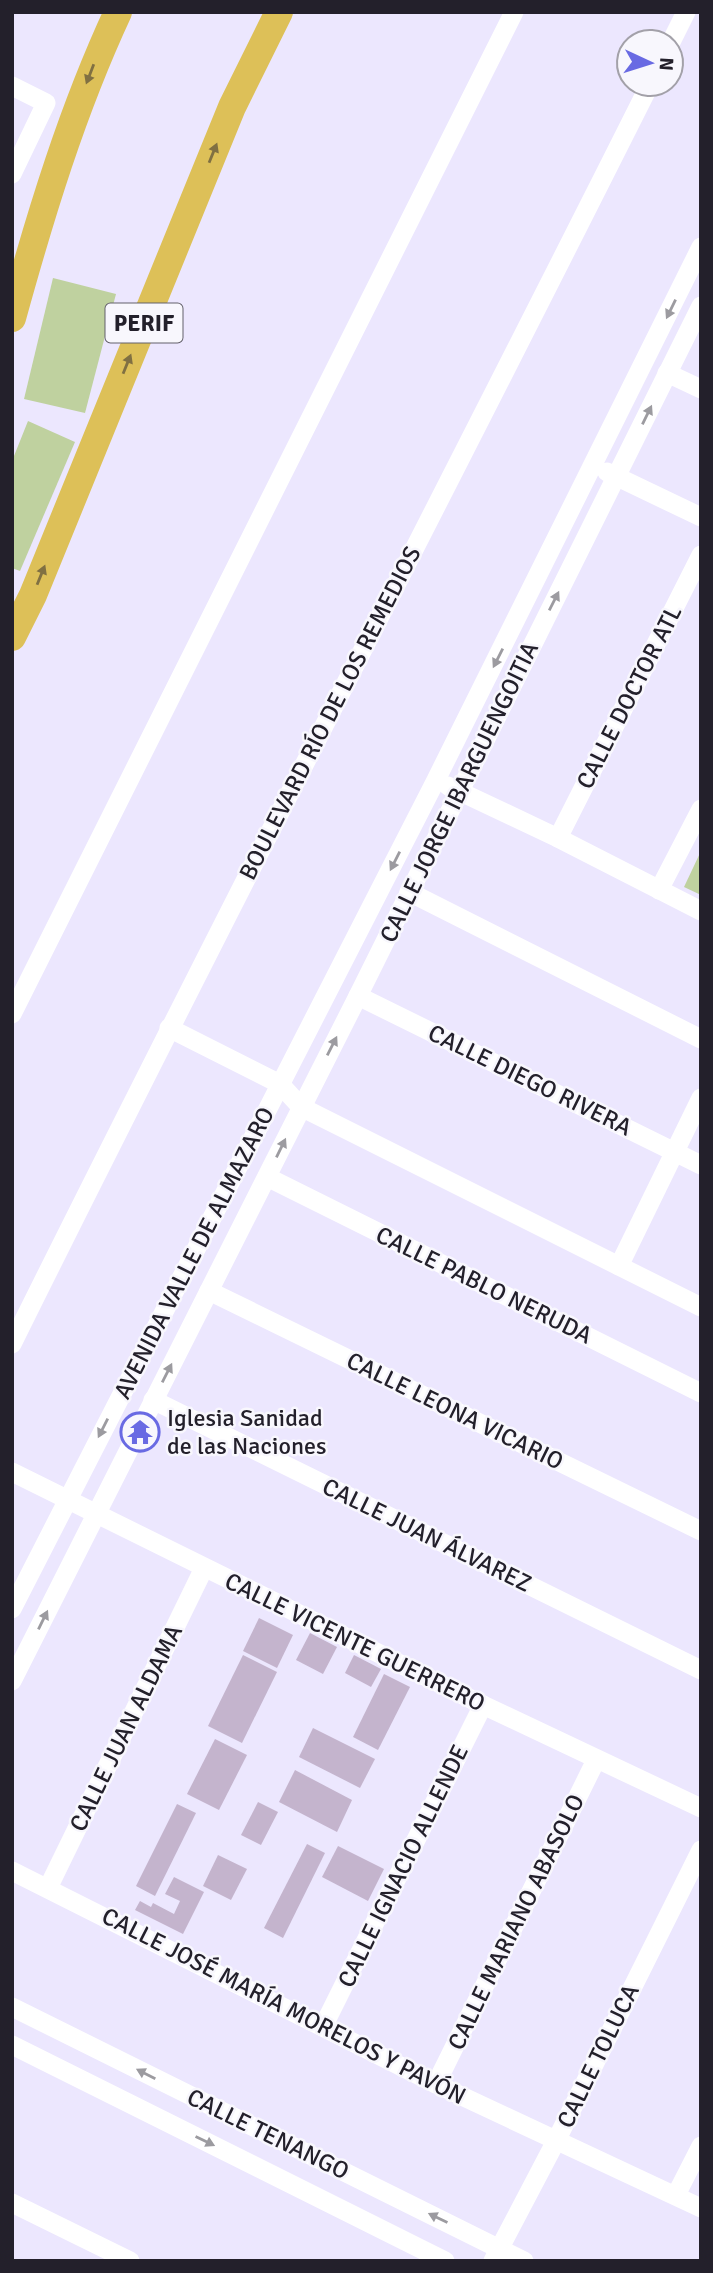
<svg xmlns="http://www.w3.org/2000/svg" width="713" height="2273" font-family="Signika,sans-serif">
  <rect width="100%" height="100%" fill="#ece7fe"/>
  <g fill="#bfd19f">
    <path d="M53,278l63,16 -31,119 -61,-14z"/>
    <path d="M28,421l47,21 -55,129 -8,-3v-107z"/>
    <path d="M701,851v44l-17,-8z"/>
  </g>
  <g fill="#c4b4cd">
    <path d="M259,1618l34,17 -16,33 -34,-17z"/>
    <path d="M310,1633l27,14 -14,27 -27,-14z"/>
    <path d="M243,1655l34,17 -35,71 -34,-17z"/>
    <path d="M354,1655l27,14 -10,18 -26,-14z"/>
    <path d="M384,1674l26,13 -32,63 -25,-13z"/>
    <path d="M313,1728l62,31 -15,29 -61,-31z"/>
    <path d="M215,1739l32,16 -28,55 -32,-16z"/>
    <path d="M295,1770l57,30 -15,32 -58,-30z"/>
    <path d="M258,1802l20,10 -17,33 -20,-10z"/>
    <path d="M177,1804l19,9 -41,83 -19,-10z"/>
    <path d="M307,1844l18,9 -42,85 -19,-10z"/>
    <path d="M338,1846l46,23 -16,32 -46,-24z"/>
    <path d="M218,1855l29,14 -16,31 -28,-14z"/>
    <path d="M174,1877l30,15 -21,42 -48,-24 5,-9 11,6 2,-4 21,11 6,-13 -15,-7z"/>
  </g>
  <g fill="none" stroke-linecap="round" stroke-linejoin="round">
    <g stroke="#fff" stroke-width="19">
      <path d="M671,42l15,-30"/>
      <path d="M12,86l34,17 -34,71"/>
      <path d="M667,373l34,16"/>
      <path d="M607,472l94,45"/>
      <path d="M448,786l110,52 143,73"/>
      <path d="M558,838l143,-283"/>
      <path d="M659,890l42,-81"/>
      <path d="M409,892l292,147"/>
      <path d="M358,996l343,169"/>
      <path d="M12,1014l502,-1002"/>
      <path d="M169,1028l111,56 21,23 400,200"/>
      <path d="M267,1177l434,216"/>
      <path d="M619,1266l82,-168"/>
      <path d="M209,1291l492,240"/>
      <path d="M12,1344c209,-422 427,-839 638,-1260"/>
      <path d="M153,1400l548,270"/>
      <path d="M12,1472l471,233 218,103"/>
      <path d="M12,1609l424,-829 265,-533"/>
      <path d="M12,1681l346,-685 343,-690"/>
      <path d="M12,1871l424,213 265,124"/>
      <path d="M48,1888l156,-320"/>
      <path d="M12,2007l512,254"/>
      <path d="M323,2027l160,-322"/>
      <path d="M12,2045l433,216"/>
      <path d="M436,2084l160,-324"/>
      <path d="M676,2195l25,-49"/>
      <path d="M12,2203l118,58"/>
      <path d="M493,2261l64,-122 144,-289"/>
    </g>
    <g stroke="#ddc058" stroke-width="28">
      <path d="M12,318c29,-105 60,-207 106,-306"/>
      <path d="M12,637l21,-42 199,-488 47,-95"/>
    </g>
  </g>
  <defs><path id="oneway-solid" d="M-6-.8H1V-3.2L6.5 0L1 3.2V.8H-6Z" transform="scale(1.75)"/></defs>
  <g fill="#807042">
    <use href="#oneway-solid" transform="translate(90 74) rotate(111)"/>
    <use href="#oneway-solid" transform="translate(213 153) rotate(-68)"/>
    <use href="#oneway-solid" transform="translate(127 364) rotate(-68)"/>
    <use href="#oneway-solid" transform="translate(41 575) rotate(-68)"/>
  </g>
  <g fill="#9c9ba0">
    <use href="#oneway-solid" transform="translate(671 309) rotate(116)"/>
    <use href="#oneway-solid" transform="translate(647 415) rotate(-64)"/>
    <use href="#oneway-solid" transform="translate(554 601) rotate(-63)"/>
    <use href="#oneway-solid" transform="translate(498 658) rotate(117)"/>
    <use href="#oneway-solid" transform="translate(395 861) rotate(117)"/>
    <use href="#oneway-solid" transform="translate(332 1046) rotate(-63)"/>
    <use href="#oneway-solid" transform="translate(281 1148) rotate(-64)"/>
    <use href="#oneway-solid" transform="translate(167 1373) rotate(-63)"/>
    <use href="#oneway-solid" transform="translate(103 1428) rotate(117)"/>
    <use href="#oneway-solid" transform="translate(43 1620) rotate(-64)"/>
    <use href="#oneway-solid" transform="translate(146 2074) rotate(-153)"/>
    <use href="#oneway-solid" transform="translate(205 2141) rotate(26)"/>
    <use href="#oneway-solid" transform="translate(438 2218) rotate(-154)"/>
  </g>
  <defs>
    <g id="temple-ring" transform="scale(2.0125)"><circle r="9.5" fill="#f8f7fd" stroke="#696ae3" stroke-width="1.5"/><path d="M0-6L5-2H3V0L6.5 2.5H4V6H1.5V3h-3V6H-4V2.5H-6.5L-3 0V-2H-5Z" fill="#696ae3"/></g>
  </defs>
  <g fill-rule="evenodd">
    <use href="#temple-ring" x="140" y="1432"/>
  </g>
  <g text-anchor="middle" dominant-baseline="central" stroke-width="5" stroke-linejoin="round" paint-order="stroke">
    <rect fill="#f8f7fd" stroke="#63606a" stroke-width="2" x="105.5" y="303.5" width="77" height="39" rx="5"/>
    <g font-size="23" font-weight="bold" fill="#23202b">
      <text x="144" y="323">PERIF</text>
    </g>
    <g font-size="24" fill="#23202b" stroke="#f8f7fd">
      <text transform="translate(629 697) rotate(-63)">CALLE DOCTOR ATL</text>
      <text transform="translate(330 713) rotate(-63)">BOULEVARD RÍO DE LOS REMEDIOS</text>
      <text transform="translate(459 792) rotate(-64)">CALLE JORGE IBARGUENGOITIA</text>
      <text transform="translate(530 1080) rotate(26)">CALLE DIEGO RIVERA</text>
      <text transform="translate(194 1253) rotate(-63)">AVENIDA VALLE DE ALMAZARO</text>
      <text transform="translate(484 1285) rotate(26)">CALLE PABLO NERUDA</text>
      <text transform="translate(455 1411) rotate(26)">CALLE LEONA VICARIO</text>
      <text transform="translate(427 1535) rotate(26)">CALLE JUAN ÁLVAREZ</text>
      <text transform="translate(355 1642) rotate(26)">CALLE VICENTE GUERRERO</text>
      <text transform="translate(126 1728) rotate(-64)">CALLE JUAN ALDAMA</text>
      <text transform="translate(403 1866) rotate(-64)">CALLE IGNACIO ALLENDE</text>
      <text transform="translate(516 1922) rotate(-64)">CALLE MARIANO ABASOLO</text>
      <text transform="translate(284 2006) rotate(27)">CALLE JOSÉ MARÍA MORELOS Y PAVÓN</text>
      <text transform="translate(598 2056) rotate(-64)">CALLE TOLUCA</text>
      <text transform="translate(268 2134) rotate(26)">CALLE TENANGO</text>
    </g>
    <g font-size="24" fill="#23202b" stroke="#f8f7fd" text-anchor="start">
      <text x="167" y="1418">Iglesia Sanidad<tspan x="167" dy="28">de las Naciones</tspan></text>
    </g>
  </g>
  <rect width="713" height="2273" fill="none" stroke="#23202b" stroke-width="28"/>
  <g transform="translate(650 63) rotate(94)"><circle r="33" fill="#f8f7fd" stroke="#a3a1a9" stroke-width="2"/>
  <path d="M0-5L12 26L0 18L-12 26Z" fill="#696ae3"/>
  <text y="-10" font-size="19" font-weight="bold" text-anchor="middle" fill="#23202b">N</text>
  </g>
</svg>
